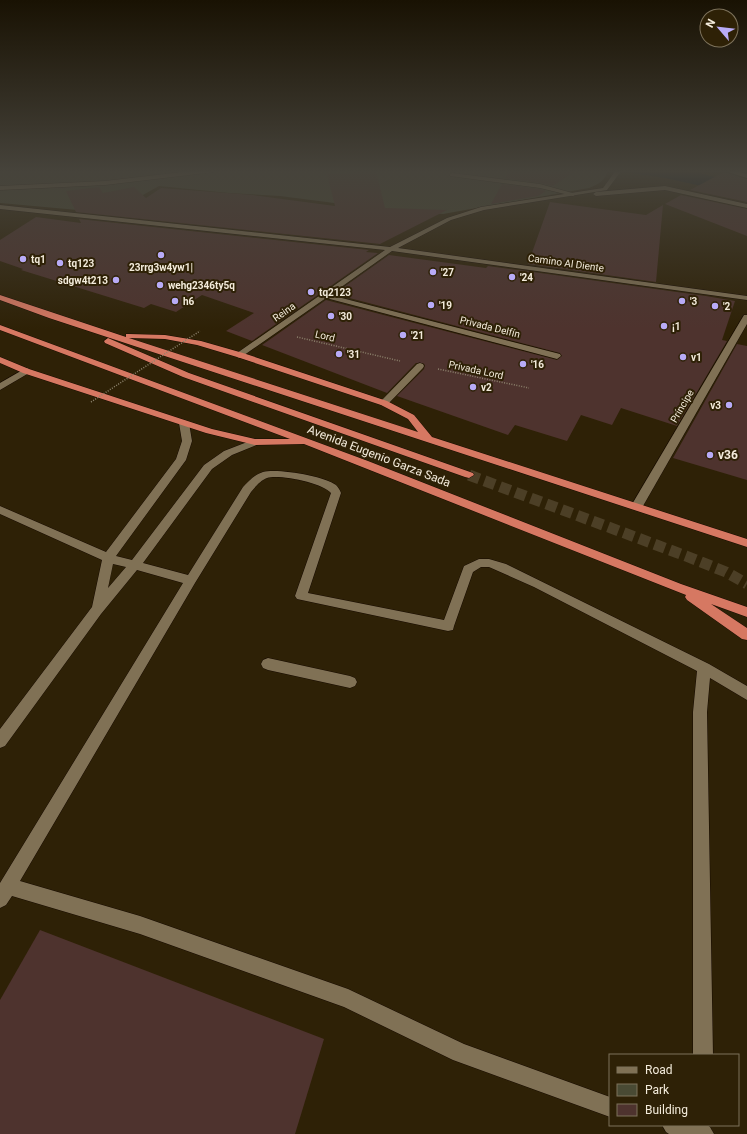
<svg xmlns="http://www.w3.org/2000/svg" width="747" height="1134" font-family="Roboto,sans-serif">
  <rect width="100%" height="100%" fill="#2e2106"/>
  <path fill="#494a34" d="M0,170h608c-3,11 -9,14 -19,18l-146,26 -70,-6 -93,-12 -51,-3 -70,-7 -48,27 -111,-10z"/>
  <path fill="#001020" d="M611,170h79l35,10 22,16 -82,-18z"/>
  <g fill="#4e332e">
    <path d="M510,170h66l-23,16 -13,-3 -35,-5z"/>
    <path d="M376,171l9,37 62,2 -67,34 -304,-32 -10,-21 33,-4 4,6 31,-6 12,11 15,-10 92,7 82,11 -8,-32z"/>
    <path d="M724,172l23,7v23l-57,-12z"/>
    <path d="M502,184l38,5 6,2 -8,5 -47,8z"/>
    <path d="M681,195l66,14v27l-82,-32z"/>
    <path d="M550,202l96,13 17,-10 -7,77 -128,-18z"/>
    <path d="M36,217l45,6 -2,-4 290,31 -3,2 12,1 -126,88 -26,-10 28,-18 -52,-18 -26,17 -25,-8 -7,4 -123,-38 2,-1 -23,-8v-21z"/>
    <path d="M389,255l97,13 2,-2 38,5 180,25 29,5 -13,39 5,1 -50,85 -56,-18 -9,17 -31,-10 -14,26 -52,-16 -7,10 -111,-39 27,-27 1,-4 -2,-2h-7l-29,30 -125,-48 64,-45 231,60 5,-4 -2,-3 -226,-59z"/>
    <path d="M737,344l10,2v134l-74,-22z"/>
    <path d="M40,930l284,109 -29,95h-295v-134z"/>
  </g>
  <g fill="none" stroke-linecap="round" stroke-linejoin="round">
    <path stroke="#4c3f26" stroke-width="11" stroke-dasharray="11 5.5" stroke-linecap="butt" d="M469,475l217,81 40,16 21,12"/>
    <g stroke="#160a00" stroke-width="1">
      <g id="service">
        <path d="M199,170h18l-3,2 -109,13 -105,5v-4l105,-5z"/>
        <path d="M452,173l88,11 36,10 -3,2 -33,-8 -90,-12v-2z"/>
        <path d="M26,368l3,1 1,2 -1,2 -29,17v-7z"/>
        <path d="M184,420l5,3 3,18 -6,19 -70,96 16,4 72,-95 20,-14 31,-12 5,3 -1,2 -27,11 -20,14 -69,94 45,12 55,-88c6,-6 11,-12 20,-15 14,-4 61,4 73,13 2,2 4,5 5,8l-33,100 136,27 20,-54 15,-7h10l17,5 203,100 38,22v14l-37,-22 -3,34 6,343h-20v-343l4,-41 -163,-84 -45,-20h-8l-8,5 -19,54 -1,4 -5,1 -151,-32 -2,-3 36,-103c-8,-10 -52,-19 -64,-15 -6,2 -12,9 -16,14l-56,91 -175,298 120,35 208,73 116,55 146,53v20l-157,-57 -109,-53 -204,-73 -128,-38 -6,9 -6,3v-25l183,-300 -46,-13 -36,44 -96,132 -5,2v-19l92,-122 10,-47 -102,-46v-8l106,46 70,-93 6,-18 -3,-18zM113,564l13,3 -18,21z"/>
        <path d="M268,658l82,18 5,2 2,4 -2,4 -5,2 -82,-18 -5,-2 -2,-4 2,-4z"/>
        <path d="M662,1125h45l3,2 4,7h-45l-3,-2z"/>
      </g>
    </g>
    <g stroke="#160a00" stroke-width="1">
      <g id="minor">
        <path d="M616,170h6l-15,20 -123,20 -33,10 -53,28 349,48v4l-355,-49 -62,44 230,59 1,2 -4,3 -231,-61 -86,60 -3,-1 -1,-2 1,-2 148,-103 -385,-41v-4l390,42 57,-29 34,-11 122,-19z"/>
        <path d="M721,170h10l16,4v4z"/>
        <path d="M665,186l82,18v4l-82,-18 -69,6 -3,-2 3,-2z"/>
        <path d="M744,315h3v9l-104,182 -2,3h-8l-2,-3z"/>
        <path d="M420,363l3,1 1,2 -1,2 -36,37h-6l-2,-2 2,-2 36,-37z"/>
      </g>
    </g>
    <g stroke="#160a00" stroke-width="1">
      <g id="trunk">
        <path d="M0,295l126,42v-3h3l36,1 36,6 42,12 144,48 27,14 18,22 315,102v8l-698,-229 -49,-18zM129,338l36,1 32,6 40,12 144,48 27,14 10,13z"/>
        <path d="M0,325l368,136 313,123 66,23v10l-36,-13 36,24v12l-5,-1 -55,-39 -2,-3 1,-2 -382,-151 -49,1 -49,-12 -183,-60 -23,-10v-6l29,12 183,60 43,10h35l-290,-109z"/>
        <path d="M108,338l81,35 284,100 1,2 -5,3 -4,-1 -282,-100 -78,-34 -1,-2z"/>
      </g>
    </g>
    <g stroke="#8d836d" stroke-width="1.5" stroke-dasharray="1 1.5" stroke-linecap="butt">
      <path d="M297,337l103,24"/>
      <path d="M438,369l91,19"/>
    </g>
    <use href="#service" fill="#807155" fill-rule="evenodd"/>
    <use href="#minor" fill="#807155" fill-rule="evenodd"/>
    <use href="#trunk" fill="#d67862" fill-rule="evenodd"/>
    <path stroke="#8d836d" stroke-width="1.5" stroke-dasharray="1 1.5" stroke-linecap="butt" d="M91,402l109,-71"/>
  </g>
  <linearGradient id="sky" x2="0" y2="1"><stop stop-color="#191203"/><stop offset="0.52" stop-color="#46433b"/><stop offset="1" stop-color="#46433b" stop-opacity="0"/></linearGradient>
  <rect width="747" height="329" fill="url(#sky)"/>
  <g fill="#b8abf7" stroke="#2e2106" stroke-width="1.5">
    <circle cx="161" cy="255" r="4"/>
    <circle cx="23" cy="259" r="4"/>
    <circle cx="60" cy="263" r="4"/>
    <circle cx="433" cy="272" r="4"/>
    <circle cx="512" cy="277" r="4"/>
    <circle cx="116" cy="280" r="4"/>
    <circle cx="160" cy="285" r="4"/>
    <circle cx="311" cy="292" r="4"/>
    <circle cx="175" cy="301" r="4"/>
    <circle cx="682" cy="301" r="4"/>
    <circle cx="431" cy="305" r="4"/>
    <circle cx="715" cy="306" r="4"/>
    <circle cx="331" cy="316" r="4"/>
    <circle cx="664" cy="326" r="4"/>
    <circle cx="403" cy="335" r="4"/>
    <circle cx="339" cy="354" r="4"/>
    <circle cx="683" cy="357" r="4"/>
    <circle cx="523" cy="364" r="4"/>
    <circle cx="473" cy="387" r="4"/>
    <circle cx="729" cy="405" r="4"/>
    <circle cx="710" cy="455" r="4"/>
  </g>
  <g text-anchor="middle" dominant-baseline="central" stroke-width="4" stroke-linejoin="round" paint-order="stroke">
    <g font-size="10" font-weight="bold" fill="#f3ebdb" stroke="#2e2106" text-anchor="start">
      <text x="31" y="259">tq1</text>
      <text x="68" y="263">tq123</text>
      <text x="161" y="267" text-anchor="middle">23rrg3w4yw1|</text>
      <text x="441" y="272">'27</text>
      <text x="520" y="277">'24</text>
      <text x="108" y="280" text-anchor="end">sdgw4t213</text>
      <text x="168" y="285">wehg2346ty5q</text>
      <text x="319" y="292">tq2123</text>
      <text x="183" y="301">h6</text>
      <text x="690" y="301">'3</text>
      <text x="439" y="305">'19</text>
      <text x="723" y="306">'2</text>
      <text x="339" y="316">'30</text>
      <text x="672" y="326">¡1</text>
      <text x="411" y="335">'21</text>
      <text x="347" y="354">'31</text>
      <text x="691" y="357">v1</text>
      <text x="531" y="364">'16</text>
      <text x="481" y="387">v2</text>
      <text x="721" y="405" text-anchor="end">v3</text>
    </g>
    <g font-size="10" fill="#f3ebdb" stroke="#2e2106">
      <text transform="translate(566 263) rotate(8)">Camino Al Diente</text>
      <text transform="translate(284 312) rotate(-35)">Reina</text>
      <text transform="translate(490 327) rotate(14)">Privada Delfín</text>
      <text transform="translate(325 336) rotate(13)">Lord</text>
      <text transform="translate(476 370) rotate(12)">Privada Lord</text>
      <text transform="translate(682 406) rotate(-60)">Príncipe</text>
    </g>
    <g font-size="12" font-weight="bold" fill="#f3ebdb" stroke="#2e2106" text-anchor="start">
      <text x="718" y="455">v36</text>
    </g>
    <g font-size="12" fill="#f3ebdb" stroke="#2e2106">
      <text transform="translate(379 456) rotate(21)">Avenida Eugenio Garza Sada</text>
    </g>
  </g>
  <rect x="609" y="1054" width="130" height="72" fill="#2e2106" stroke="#7d725b"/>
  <rect x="617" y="1067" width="20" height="6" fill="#807155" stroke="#7d725b"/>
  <text x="645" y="1074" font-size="12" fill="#f3ebdb">Road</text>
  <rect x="617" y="1084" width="20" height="12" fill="#494a34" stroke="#7d725b"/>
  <text x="645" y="1094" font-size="12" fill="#f3ebdb">Park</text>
  <rect x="617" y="1104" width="20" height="12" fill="#4e332e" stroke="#7d725b"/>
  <text x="645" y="1114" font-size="12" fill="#f3ebdb">Building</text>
  <g transform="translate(719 28) rotate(298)"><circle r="19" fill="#2e2106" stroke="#7d725b"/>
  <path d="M0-3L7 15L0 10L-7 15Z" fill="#b8abf7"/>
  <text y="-6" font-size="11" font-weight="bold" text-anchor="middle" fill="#f3ebdb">N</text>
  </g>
</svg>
